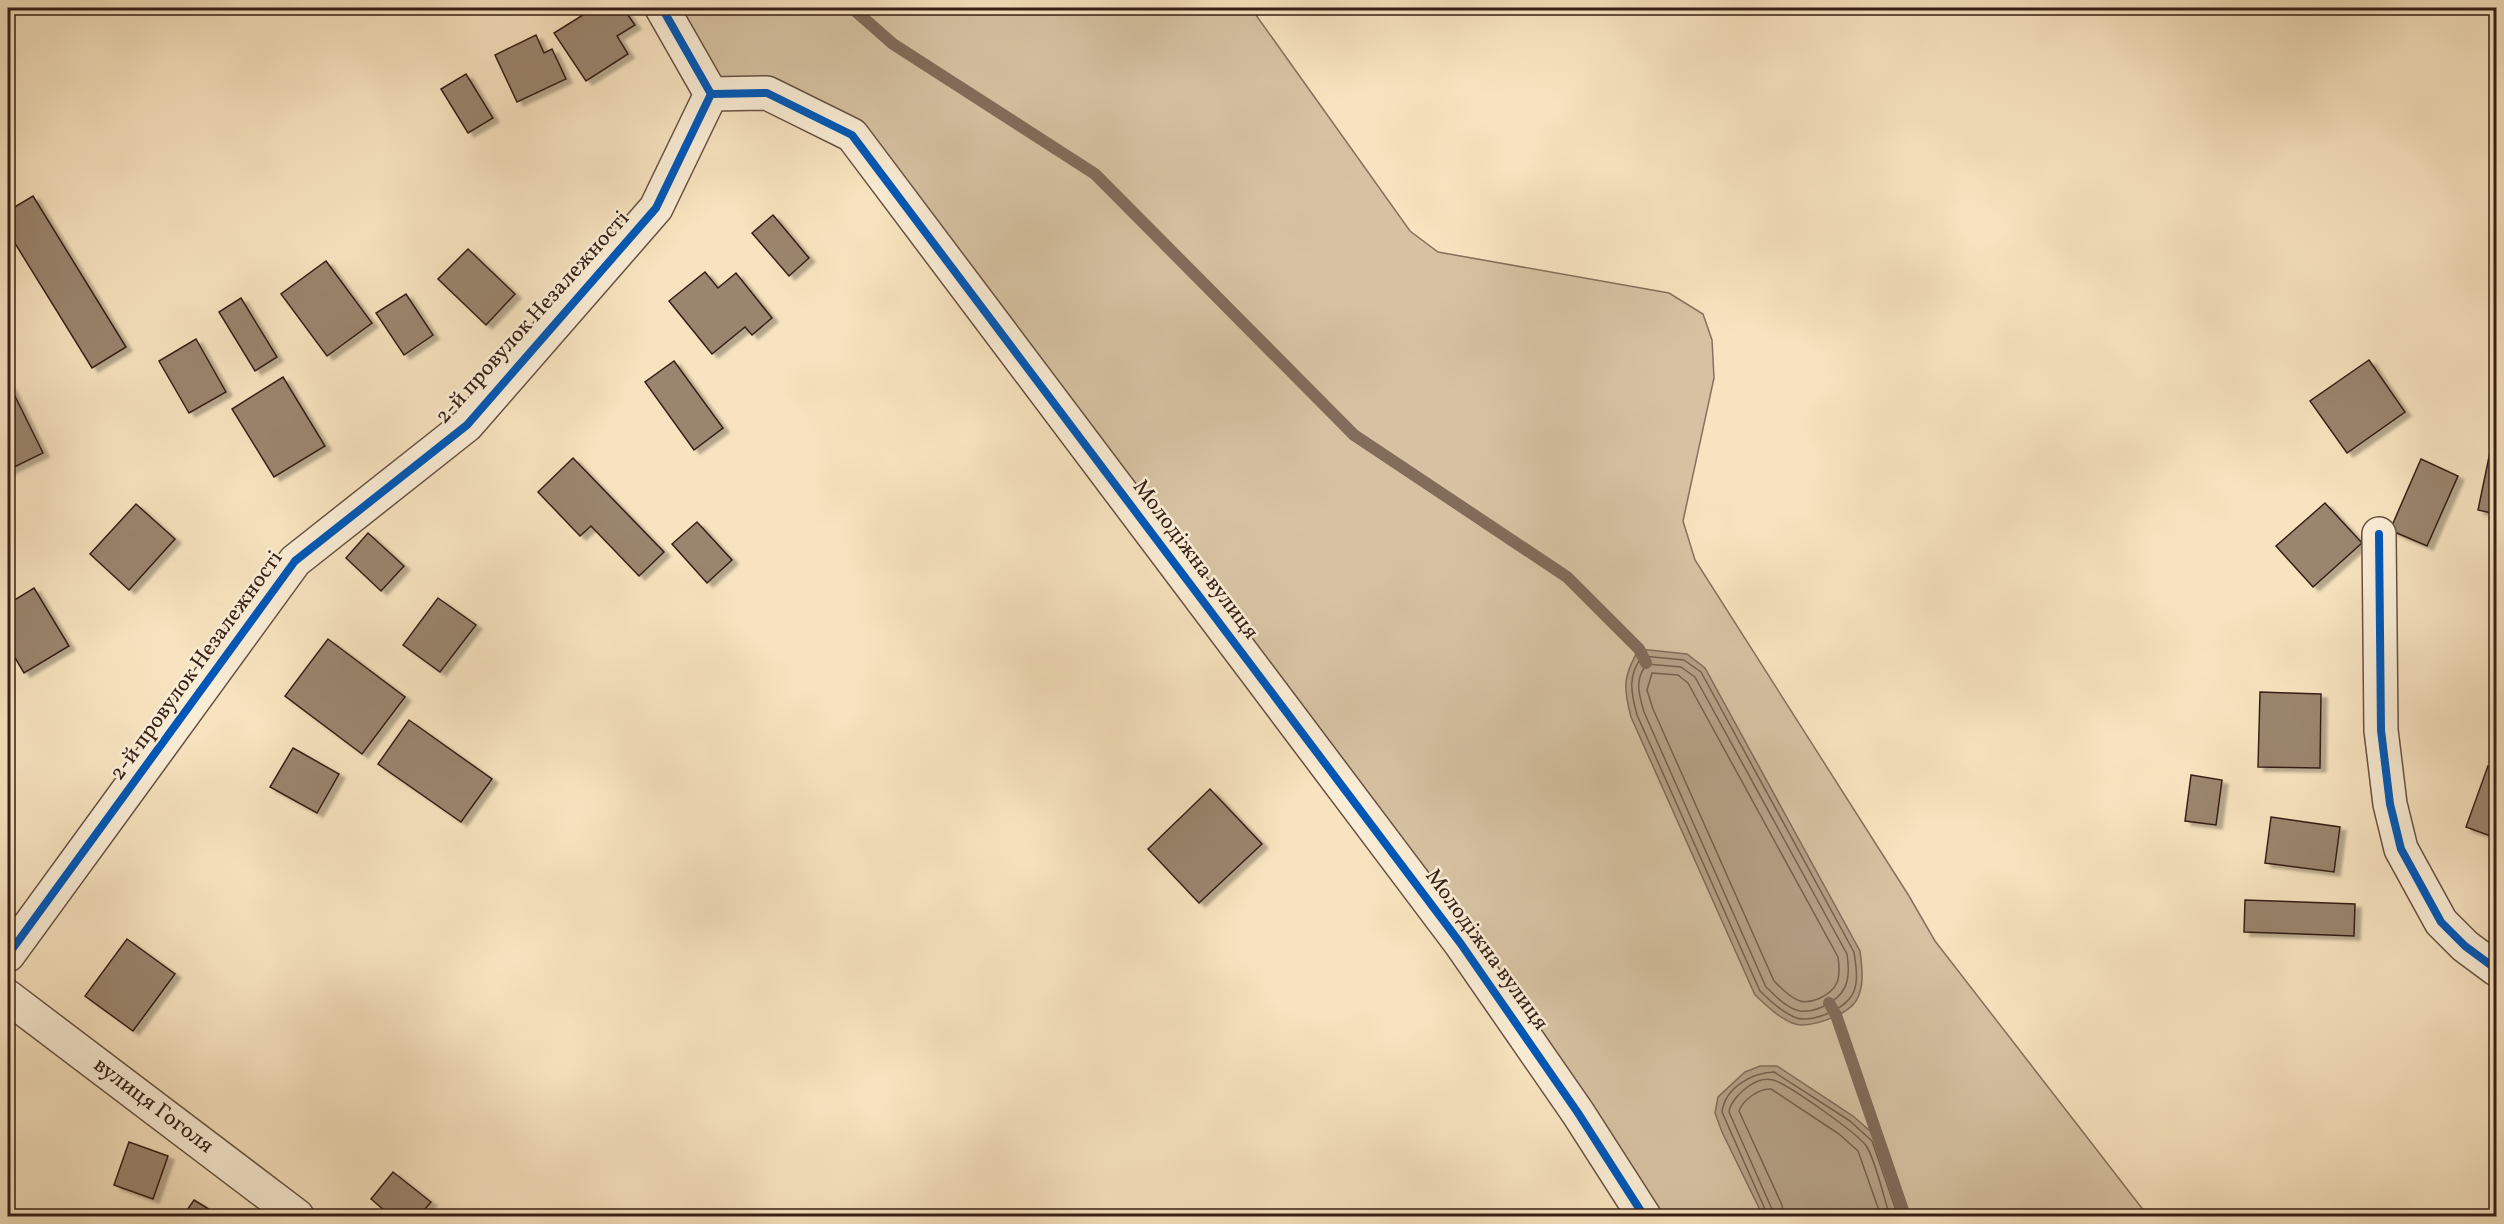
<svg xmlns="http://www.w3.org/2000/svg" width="2504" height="1224" font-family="Vollkorn,serif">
  <defs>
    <filter id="shadow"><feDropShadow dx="6" dy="4" stdDeviation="1.5" flood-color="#0004"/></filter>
  </defs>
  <rect width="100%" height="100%" fill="#f7e3bf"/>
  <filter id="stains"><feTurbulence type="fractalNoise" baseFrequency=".00333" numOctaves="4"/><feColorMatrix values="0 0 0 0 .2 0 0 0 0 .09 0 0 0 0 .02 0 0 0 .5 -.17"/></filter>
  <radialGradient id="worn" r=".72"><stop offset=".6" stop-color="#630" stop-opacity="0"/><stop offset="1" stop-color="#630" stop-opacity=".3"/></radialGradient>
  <path fill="#d6c2a2" stroke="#86705c" stroke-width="1.5" d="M662,8h589l159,223 28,21 231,41 34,21 9,26 2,38 -31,143 12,39 214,336 26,45 213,275h-504l-792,-1081 -141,-41z"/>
  <g fill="#b5a086" stroke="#826c5a" stroke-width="1.5">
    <path d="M1639,649l48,5 18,14 155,283c2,16 5,35 -4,50 -9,14 -48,29 -64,22 -14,-6 -26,-18 -37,-28l-124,-278c-8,-30 -8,-41 8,-68z"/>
    <path d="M1760,1066h17l76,50 25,22 27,78h-142l-41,-84 -7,-19 3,-16 27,-25z"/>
  </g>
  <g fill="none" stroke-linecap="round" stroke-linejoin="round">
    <g stroke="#76604e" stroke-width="1.5">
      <path d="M1643,656l41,4 17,12 153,280c2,14 6,34 -4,46 -10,13 -41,26 -56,19 -13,-6 -24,-16 -34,-26l-123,-276c-6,-22 -10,-41 6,-59z"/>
      <path d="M1647,664l34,3 14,10 152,277c4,26 0,42 -25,53 -7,3 -14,5 -22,4 -13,-2 -25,-16 -34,-24l-122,-275c-5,-17 -10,-33 3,-48z"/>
      <path d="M1652,673l26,2 10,8 150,274c3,21 1,33 -20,42 -5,2 -12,4 -18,2 -10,-3 -19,-13 -26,-20l-121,-272 -6,-19z"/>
      <path d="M1768,1216l-46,-104c3,-24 29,-39 52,-40l76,49 22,20 26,75"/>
      <path d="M1775,1216l-46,-104c2,-15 27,-37 44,-32 15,4 87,55 94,67 10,18 16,49 23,69"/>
      <path d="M1784,1216l-2,-11 -43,-94c4,-11 20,-23 32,-22l68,45 19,17 23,65"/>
    </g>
    <g stroke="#826c5a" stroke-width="12">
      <path d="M852,8l41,36 202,130 259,261 213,142 72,72 7,14"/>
      <path d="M1829,1003l7,12 69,201"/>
    </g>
  </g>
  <g fill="#9a856e" stroke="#361f17" stroke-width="1.5" filter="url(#shadow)">
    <path d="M594,8h29l12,17 -18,11 11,18 -42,27 -32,-48z"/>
    <path d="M536,35l8,18 8,-4 14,30 -49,23 -22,-47z"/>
    <path d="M466,74l27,44 -25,15 -27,-44z"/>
    <path d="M33,196l93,151 -34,21 -84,-136v-21z"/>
    <path d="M773,215l36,43 -20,18 -37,-43z"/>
    <path d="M468,249l47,45 -29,31 -48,-46z"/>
    <path d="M326,261l46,62 -45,33 -46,-62z"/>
    <path d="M705,272l13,16 18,-15 36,45 -20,17 -7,-8 -33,27 -43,-53z"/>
    <path d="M406,294l27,41 -29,20 -28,-42z"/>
    <path d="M241,298l36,59 -22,14 -36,-59z"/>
    <path d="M196,339l30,53 -37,21 -30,-52z"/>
    <path d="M2369,360l36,52 -58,41 -37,-52z"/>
    <path d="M674,361l49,67 -29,22 -49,-68z"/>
    <path d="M283,377l42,69 -51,31 -42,-68z"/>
    <path d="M10,386l33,67 -35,17v-83z"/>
    <path d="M2495,428h1v86l-18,-4z"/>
    <path d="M573,458l91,94 -25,24 -48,-50 -11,10 -42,-44z"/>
    <path d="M2421,459l37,17 -31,70 -37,-16z"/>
    <path d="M2325,503l37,40 -49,44 -37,-41z"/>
    <path d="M136,504l39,35 -46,51 -39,-36z"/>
    <path d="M697,522l35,38 -25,23 -35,-39z"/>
    <path d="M368,533l36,33 -23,25 -35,-33z"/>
    <path d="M34,588l35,58 -45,27 -16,-27v-42z"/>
    <path d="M438,598l38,27 -36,47 -37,-27z"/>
    <path d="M328,639l77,58 -43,57 -77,-58z"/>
    <path d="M2260,692l61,2 -1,74 -62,-1z"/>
    <path d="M409,720l83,59 -31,43 -83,-58z"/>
    <path d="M293,748l46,26 -22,39 -47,-26z"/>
    <path d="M2488,766l8,3v69l-30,-11z"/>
    <path d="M2191,775l31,5 -6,45 -31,-4z"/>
    <path d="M1210,789l52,55 -63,59 -51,-54z"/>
    <path d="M2271,817l69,10 -6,45 -69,-9z"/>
    <path d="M2245,900l110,4 -1,32 -110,-4z"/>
    <path d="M127,939l48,35 -42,57 -48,-35z"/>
    <path d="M129,1142l39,14 -15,43 -39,-14z"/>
    <path d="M393,1172l38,30 -12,14h-28l-20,-17z"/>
    <path d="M194,1200l26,16h-37z"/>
  </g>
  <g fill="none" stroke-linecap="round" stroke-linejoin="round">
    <g stroke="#665041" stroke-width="36">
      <g id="minor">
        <path d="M662,8l49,86 56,-1 85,42 609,809 117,169 66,103"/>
        <path d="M2379,534l2,196 9,74 11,45 40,73 24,24 31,23"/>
        <path d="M8,955l287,-394 172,-136 189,-217 55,-114"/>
        <path d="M8,997l289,219"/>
      </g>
    </g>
    <use href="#minor" stroke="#faedd5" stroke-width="33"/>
    <g stroke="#faedd5" stroke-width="11">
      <g id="cycleway">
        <path d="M662,8l49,86 56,-1 85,42 609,809 117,169 66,103"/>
        <path d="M2379,534l2,196 9,74 11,45 40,73 24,24 31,23"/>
        <path d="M8,955l287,-394 172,-136 189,-217 55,-114"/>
      </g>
    </g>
    <use href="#cycleway" stroke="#0057b8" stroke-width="8"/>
  </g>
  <g text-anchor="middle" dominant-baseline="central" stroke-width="5" stroke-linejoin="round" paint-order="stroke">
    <g font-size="22" fill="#361f17" stroke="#faedd5">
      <text transform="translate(533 318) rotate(-48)">2-й провулок Незалежності</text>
      <text transform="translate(1195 560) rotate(53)">Молодіжна вулиця</text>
      <text transform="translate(197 666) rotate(-54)">2-й провулок Незалежності</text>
      <text transform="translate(1486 950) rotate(54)">Молодіжна вулиця</text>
      <text transform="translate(153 1106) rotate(37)">вулиця Гоголя</text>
    </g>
  </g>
  <rect width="2504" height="1224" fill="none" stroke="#f7e3bf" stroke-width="30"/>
  <rect x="9" y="9" width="2486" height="1206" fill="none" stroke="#361f17" stroke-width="3"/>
  <rect x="15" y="15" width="2474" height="1194" fill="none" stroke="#361f17" stroke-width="1.5"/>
  <rect width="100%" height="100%" filter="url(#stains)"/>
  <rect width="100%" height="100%" fill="url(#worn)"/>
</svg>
